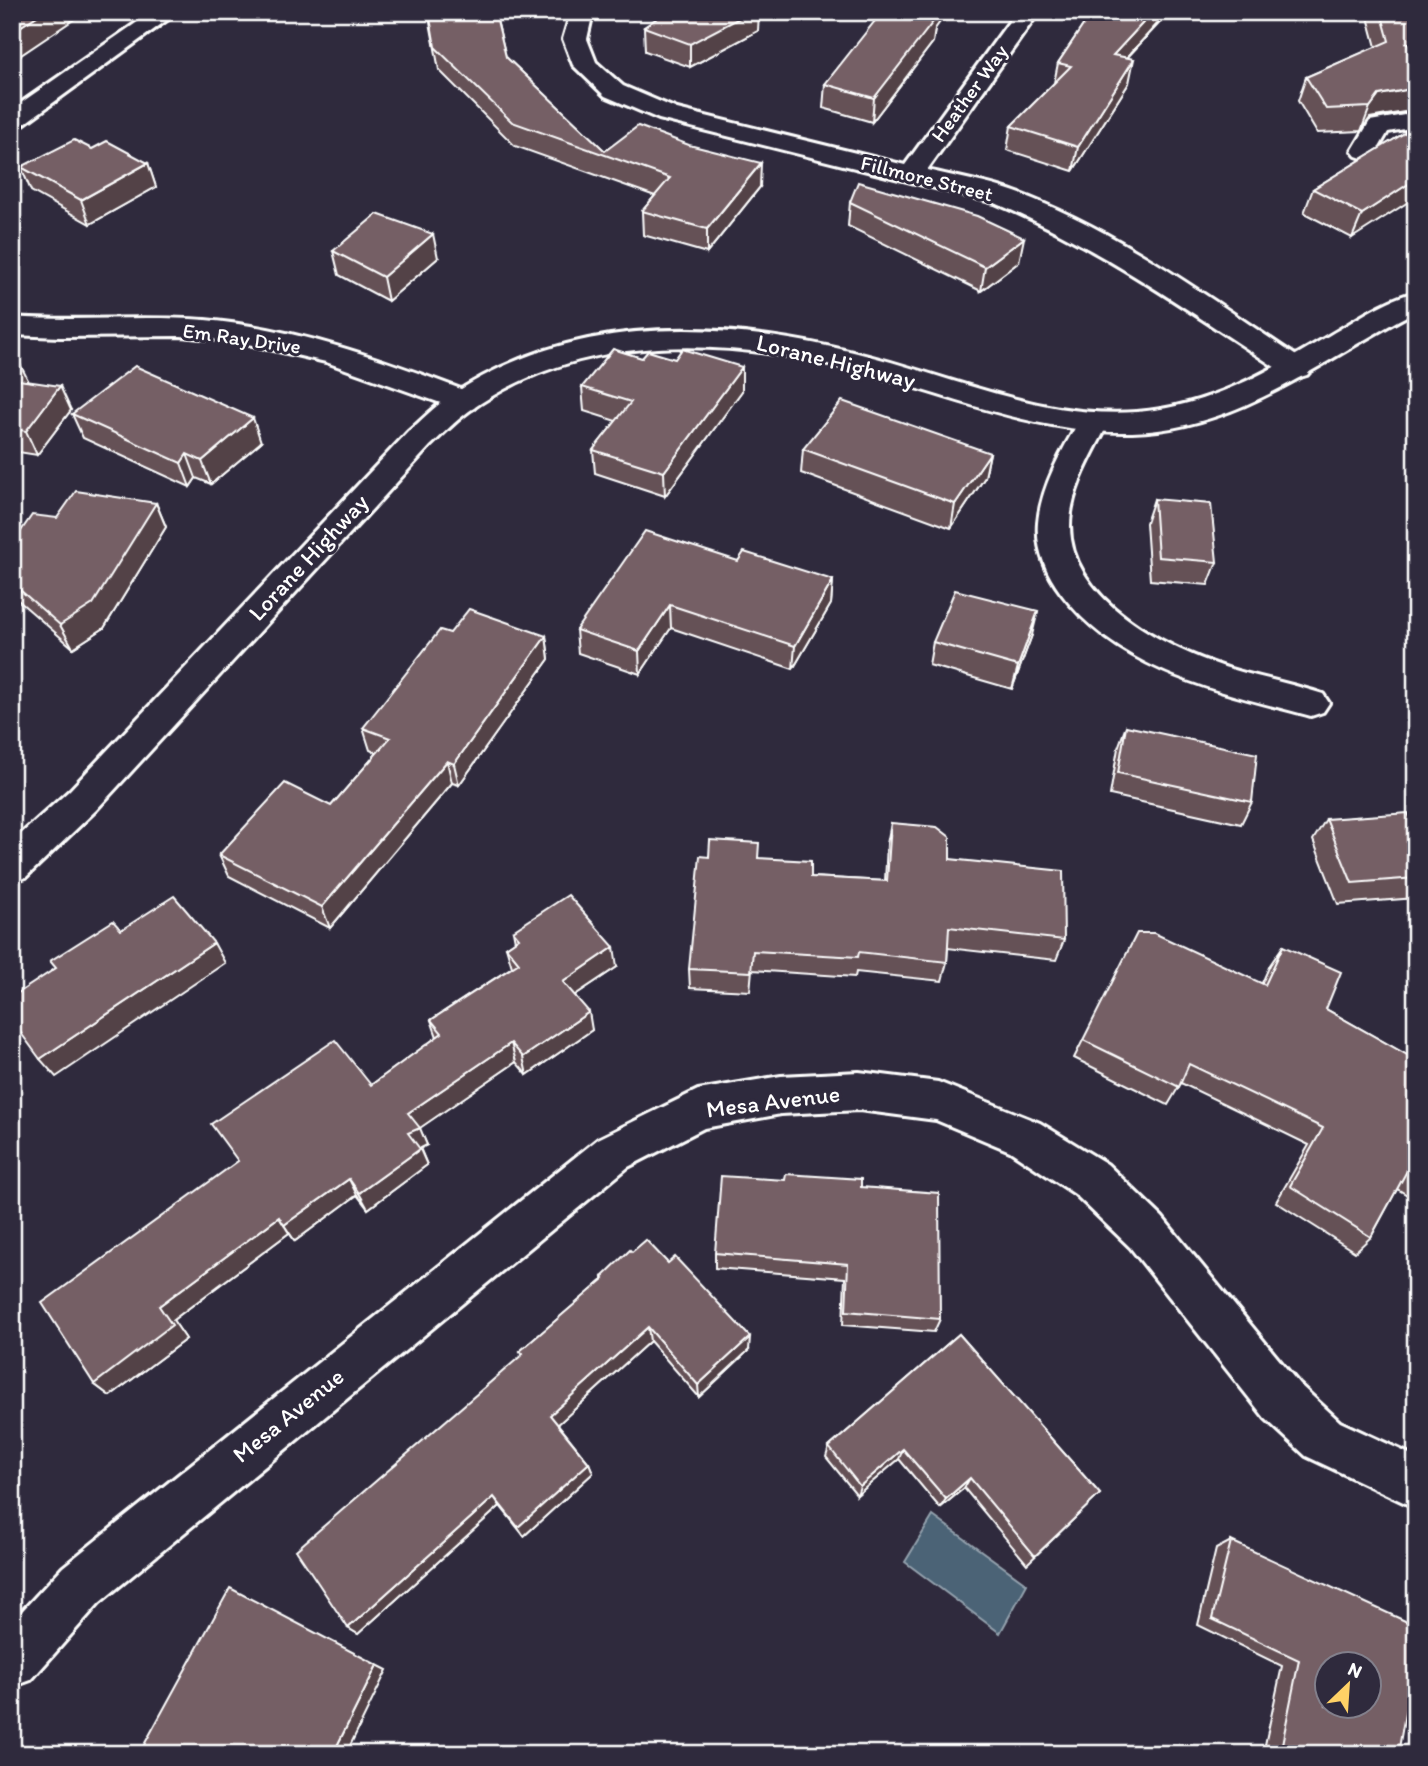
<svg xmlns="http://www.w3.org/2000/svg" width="1428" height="1766" font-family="Itim,sans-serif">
  <rect width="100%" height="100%" fill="#2f2a3d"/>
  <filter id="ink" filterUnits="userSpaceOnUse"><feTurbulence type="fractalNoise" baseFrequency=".0143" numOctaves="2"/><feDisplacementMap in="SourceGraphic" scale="14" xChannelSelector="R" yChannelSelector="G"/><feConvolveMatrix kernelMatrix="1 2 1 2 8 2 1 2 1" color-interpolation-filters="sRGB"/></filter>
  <g filter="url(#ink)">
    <path fill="#4b6376" stroke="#93a1ad" stroke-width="2" d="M933,1516l94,68 -27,49 -95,-71z"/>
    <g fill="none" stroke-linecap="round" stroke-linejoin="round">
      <g stroke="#fff" stroke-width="6">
        <g id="minor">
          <path d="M152,12h26l-157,114 -9,2v-19z"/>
          <path d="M571,12h22l-6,27 9,23 27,24 54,23 228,56 111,-153h23l-112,158c29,7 60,12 88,22 106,39 199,110 292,171l5,6 -5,6 -10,3 -10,-3c-95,-62 -187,-128 -292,-172l-336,-84 -54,-23 -32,-31 -10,-26z"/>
          <path d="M1416,113v14l-28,5 -14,24 -9,3 -9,-3 -4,-5 18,-30z"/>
          <path d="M12,317c65,5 129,-2 193,3 93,8 182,41 269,74l4,7 -4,7 -11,3 -137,-49 -87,-20 -58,-6 -121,1 -48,-2z"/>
          <path d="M1094,412l11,3 4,7c-16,31 -39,68 -39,104 0,75 99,124 161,143 30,9 62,15 92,25l6,9 -6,9 -12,4c-89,-24 -191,-44 -250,-123 -15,-20 -25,-44 -23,-70 3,-37 26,-77 45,-108z"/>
          <path d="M859,1072l79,10 102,41 67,41 55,53 137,167 41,38 76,35v51l-110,-52 -41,-38 -135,-171 -55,-53 -65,-43 -74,-31 -77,-10 -78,4 -77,14 -76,39 -529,436 -68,77 -19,7v-65l51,-55 535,-428 100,-49 83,-14z"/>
        </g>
      </g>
      <g stroke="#fff" stroke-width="6">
        <path id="tertiary" d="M1416,292v19c-92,47 -175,118 -284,121 -85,2 -165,-29 -246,-53 -136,-40 -295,-55 -417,32 -14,10 -26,23 -39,35l-334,364 -70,67 -14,5v-40l58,-52 338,-358c14,-12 26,-25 41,-35 137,-94 312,-75 462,-29 73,22 148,50 226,44 72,-6 131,-40 193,-77 26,-15 56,-36 86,-43z"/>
      </g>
      <use href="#minor" fill="#2f2a3d" fill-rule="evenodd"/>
      <use href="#tertiary" fill="#2f2a3d" fill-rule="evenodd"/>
    </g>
    <g fill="#655157" stroke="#fff" stroke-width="2">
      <path d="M428,12h67l11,45 99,94 155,36 -53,66 -64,-18 -1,-24 13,-15 -140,-50 -76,-76z"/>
      <path d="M758,12v19l-68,36 -45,-16 -1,-24z"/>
      <path d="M1092,12h89l-3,4 -10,-2 -41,44 2,25 -56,88 -66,-21 4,-24 43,-43 4,-20z"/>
      <path d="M1368,12h48v99l-46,7 -9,13 -44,2 -19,-32 8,-24 70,-30 -8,-30z"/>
      <path d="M935,29l-2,13 -61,80 -49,-14 2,-24z"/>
      <path d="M1416,126l-64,112 -48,-25 9,-24z"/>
      <path d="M92,149l56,14 8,24 -66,37 -59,-33 -10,-24z"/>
      <path d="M850,202l169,60 -38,29 -133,-65z"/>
      <path d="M333,251l105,7 -50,43 -49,-26z"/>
      <path d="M12,355l16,25 -1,1 44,29 -34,45 -25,-4z"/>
      <path d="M642,358l33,1 67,32 -77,105 -70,-23 -2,-23 23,-29 -32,-10 -2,-24z"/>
      <path d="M72,414l189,28 -50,42 -15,-6 -6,9 -107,-49z"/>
      <path d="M803,449l187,4 -5,24 -34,51 -150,-55z"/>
      <path d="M1154,499l63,63 -9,23 -58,-5 -4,-57z"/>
      <path d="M156,503l10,24 -62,101 -31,20 -61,-53v-51l45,-26z"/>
      <path d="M738,561l95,19 -2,24 -38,65 -122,-41 -31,46 -62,-21 -2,-23z"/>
      <path d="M1416,611v32l-8,-19z"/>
      <path d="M450,633l96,3 3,23 -90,126 -7,-2 -122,145 -101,-52 -10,-21 112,-49 46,-53 -7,-3 -7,-22z"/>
      <path d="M1032,635l-20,54 -83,-24 4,-23z"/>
      <path d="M1126,726l126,76 -11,22 -131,-29 8,-47z"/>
      <path d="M1326,819l90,12v67l-78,6 -25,-64z"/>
      <path d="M891,823l59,36 114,81 -8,20 -108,-12 -1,14 -5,19 -86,-9 -1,5 -103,-7 -2,21 -60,-3 -1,-19 69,-111 53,19 74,4 2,-37z"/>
      <path d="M513,931l104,36 -42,28 17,35 -65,45 -11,-13 -97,66 8,17 -7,3 7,17 -59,44 -11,-14 -62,46 -6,-8 -116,87 13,19 -76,57 -16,-12 277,-299 66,-48 -6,-17 81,-53 -6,-20 9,-6z"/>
      <path d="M1283,946l43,63 90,51v140l-19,-11 -26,48 -16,15 -79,-50 33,-57 -128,-62 -13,22 -94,-47 9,-18 179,-57 8,-18z"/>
      <path d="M861,1187l79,132 -6,13 -91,-7 2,-47 -130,-10v-15z"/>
      <path d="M602,1277l147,73 -50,47 -49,-56 -92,83 31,39 4,10 -69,63 -24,-30 -142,128 -10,-6 174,-273 -2,-4 82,-70z"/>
      <path d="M959,1334l141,160 -73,70 -63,-76 -24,20 -41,-49 -42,36 -31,-38 3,-10z"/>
      <path d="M1231,1541l167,213h-135l19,-88 -84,-41 18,-76z"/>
    </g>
    <g fill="#524247" stroke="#fff" stroke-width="2">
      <path d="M43,12h42l-73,49v-29z"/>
      <path d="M739,12h20l-1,19 -68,36v-23z"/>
      <path d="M933,12h14l-12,17 -2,13 -61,80 2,-24z"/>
      <path d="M1153,12h15l-60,66 5,-23z"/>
      <path d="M1134,59l-5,24 -56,88 5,-24z"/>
      <path d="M1416,88v22l-46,8 -9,13 9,-24 9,-12z"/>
      <path d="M148,163l8,24 -66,37 -9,-24z"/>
      <path d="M761,163l-1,24 -53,66v-24z"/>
      <path d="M1416,179v18l-64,41 10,-24z"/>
      <path d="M433,234l5,24 -50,43 -5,-24z"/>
      <path d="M1024,238l-5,24 -38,29 4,-24z"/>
      <path d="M16,356l12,24 -16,20v-39z"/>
      <path d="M742,367v24l-77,105 -1,-24z"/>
      <path d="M60,386l11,24 -34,45 -11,-24z"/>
      <path d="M253,418l8,24 -50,42 -9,-23z"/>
      <path d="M990,453l-5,24 -34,51 4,-24z"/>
      <path d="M187,454l9,24 -6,9 -9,-24z"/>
      <path d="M156,503l10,24 -62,101 -31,20 -13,-23z"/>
      <path d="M833,580l-2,24 -38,65 2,-23z"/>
      <path d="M670,605l1,23 -31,46 -1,-23z"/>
      <path d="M1038,611l-6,24 -20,54 6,-23z"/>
      <path d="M546,636l3,23 -90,126 -5,-21z"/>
      <path d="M447,761l5,22 -122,145 -8,-21z"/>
      <path d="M214,943l11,20 -169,114 -16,-18z"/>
      <path d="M614,947l3,20 -51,34 -3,-19z"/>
      <path d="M589,1012l3,18 -65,45 -4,-18z"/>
      <path d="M511,1043l5,19 -99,68 3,-2 7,17 -12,6 -7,-18v-20z"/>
      <path d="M420,1149l7,16 -59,44 -9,-16z"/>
      <path d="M349,1179l8,16 -62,46 -11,-16z"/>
      <path d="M279,1217l10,16 -116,87 13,19 -76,57 -16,-12 65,-78z"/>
      <path d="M648,1327l2,14 -95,86 -5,-12z"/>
      <path d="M750,1337l-1,13 -50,47 -1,-12z"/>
      <path d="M903,1449l-4,10 -42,36 3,-9z"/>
      <path d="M589,1463l4,10 -69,63 -6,-9z"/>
      <path d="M970,1478l-6,10 -24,20 6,-9z"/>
      <path d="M494,1497l6,9 -142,128 -10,-6z"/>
      <path d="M377,1665l10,5 -41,84h-13z"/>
    </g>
    <g fill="#755e65" stroke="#fff" stroke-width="2" fill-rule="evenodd">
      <path d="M12,12h31l-31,20z"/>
      <path d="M429,12h66l11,45 99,94 33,-25 51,19 72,18 -54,66 -65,-18 28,-33 -158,-56 -77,-75z"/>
      <path d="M666,12h85l-61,32 -46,-17z"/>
      <path d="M882,12h51l-4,5 7,1 -62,80 -49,-14z"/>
      <path d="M1092,12h61l-40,43 21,4 -56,88 -67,-21 60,-60 -13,-3z"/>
      <path d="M1381,12h35v31h-9l9,8v37l-37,7 -9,12 -44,2 -20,-32 83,-36z"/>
      <path d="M1416,126v53l-54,35 -49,-25z"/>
      <path d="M74,140l18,9 15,-8 41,22 -67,37 -60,-33z"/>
      <path d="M858,182l119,34 47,22 -39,29 -135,-65z"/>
      <path d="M377,214l56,20 -50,43 -50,-26z"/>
      <path d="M613,349l29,9 6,-7 27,8 7,-10 60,18 -78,105 -71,-22 38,-48 -49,-15z"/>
      <path d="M135,366l118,52 -51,43 -15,-7 -6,9 -109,-49z"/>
      <path d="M12,379l48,7 -34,45 -14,-2z"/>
      <path d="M842,401l148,52 -35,51 -152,-55z"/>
      <path d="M76,491l80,12 -63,101 -33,21 -48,-42v-39l20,-29 25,3z"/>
      <path d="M1154,499l57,5 6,58 -59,-5z"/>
      <path d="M645,531l93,30 6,-9 89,28 -38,66 -125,-41 -31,46 -63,-21z"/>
      <path d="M955,590l83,21 -20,55 -85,-24z"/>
      <path d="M469,609l77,27 -92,128 -7,-3 -125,146 -103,-52 66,-72 46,23 59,-68 -27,-10 77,-98 10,3z"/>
      <path d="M1126,726l131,28 -5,48 -134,-29z"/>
      <path d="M1408,813l8,18v47l-64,5 -26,-64z"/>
      <path d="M891,823l46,4 13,10v22l113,12 1,69 -115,-13 -2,35 -88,-10 -1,5 -105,-6 -2,21 -62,-3 11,-113 9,1 1,-17 49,3 -1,15 53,3v16l76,4z"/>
      <path d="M568,895l46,52 -51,35 26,30 -66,45 -12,-14 -103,70 12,15 -12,5 12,16 -61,44 -10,-14 -65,46 -5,-8 -120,89 13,19 -78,59 -52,-81 196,-142 -27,-37 124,-84 36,45 71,-52 -11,-13 88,-57 -13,-16 13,-9 -6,-7z"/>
      <path d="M174,896l40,47 -174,116 -28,-38v-24l44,-29 -6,-7 63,-40 8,9z"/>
      <path d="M1137,933h17l111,52 18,-39 58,26 -15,37 90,51v114l-8,-5 -37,68 -81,-51 33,-58 -134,-64 -10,23 -96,-47z"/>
      <path d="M786,1174l75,5v8l78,6 1,126 -94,-8 2,-47 -133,-11 6,-77 64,4z"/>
      <path d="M646,1240l22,23 7,-6 75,80 -52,48 -50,-58 -98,88 39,48 -71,64 -24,-30 -146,131 -52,-78 227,-196 -3,-3 84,-72 -2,-2 28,-27 2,2z"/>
      <path d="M959,1334l141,160 -65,62 -65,-78 -24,21 -43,-50 -43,37 -31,-39z"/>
      <path d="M1231,1541l185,85v25l-18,103h-118l19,-94 -87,-41zM1326,1664h42v42h-42z"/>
      <path d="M230,1588l147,77 -44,89h-194z"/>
    </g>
  </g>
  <g text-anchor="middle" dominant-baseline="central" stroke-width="6" stroke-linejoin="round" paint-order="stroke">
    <g font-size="21" fill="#fff" stroke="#2f2a3d">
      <text transform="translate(969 93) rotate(-54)">Heather Way</text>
      <text transform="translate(927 178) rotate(14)">Fillmore Street</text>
      <text transform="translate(242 338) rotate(8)">Em Ray Drive</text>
    </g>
    <g font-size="24" fill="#fff" stroke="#2f2a3d">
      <text transform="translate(836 361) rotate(14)">Lorane Highway</text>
      <text transform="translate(308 557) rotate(-47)">Lorane Highway</text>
      <text transform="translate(773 1101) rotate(-7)">Mesa Avenue</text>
      <text transform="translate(288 1415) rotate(-39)">Mesa Avenue</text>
    </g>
  </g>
  <rect width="1428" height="1766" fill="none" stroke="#2f2a3d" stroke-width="42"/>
  <rect x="21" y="21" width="1386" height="1724" fill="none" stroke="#fff" stroke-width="2.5" filter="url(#ink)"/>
  <g transform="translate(1348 1685) rotate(25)"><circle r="33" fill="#2f2a3d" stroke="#827f8b" stroke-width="2"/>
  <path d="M0-5L12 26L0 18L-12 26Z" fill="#ffd166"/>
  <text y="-10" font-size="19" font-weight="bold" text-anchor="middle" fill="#ffffff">N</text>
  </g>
</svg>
